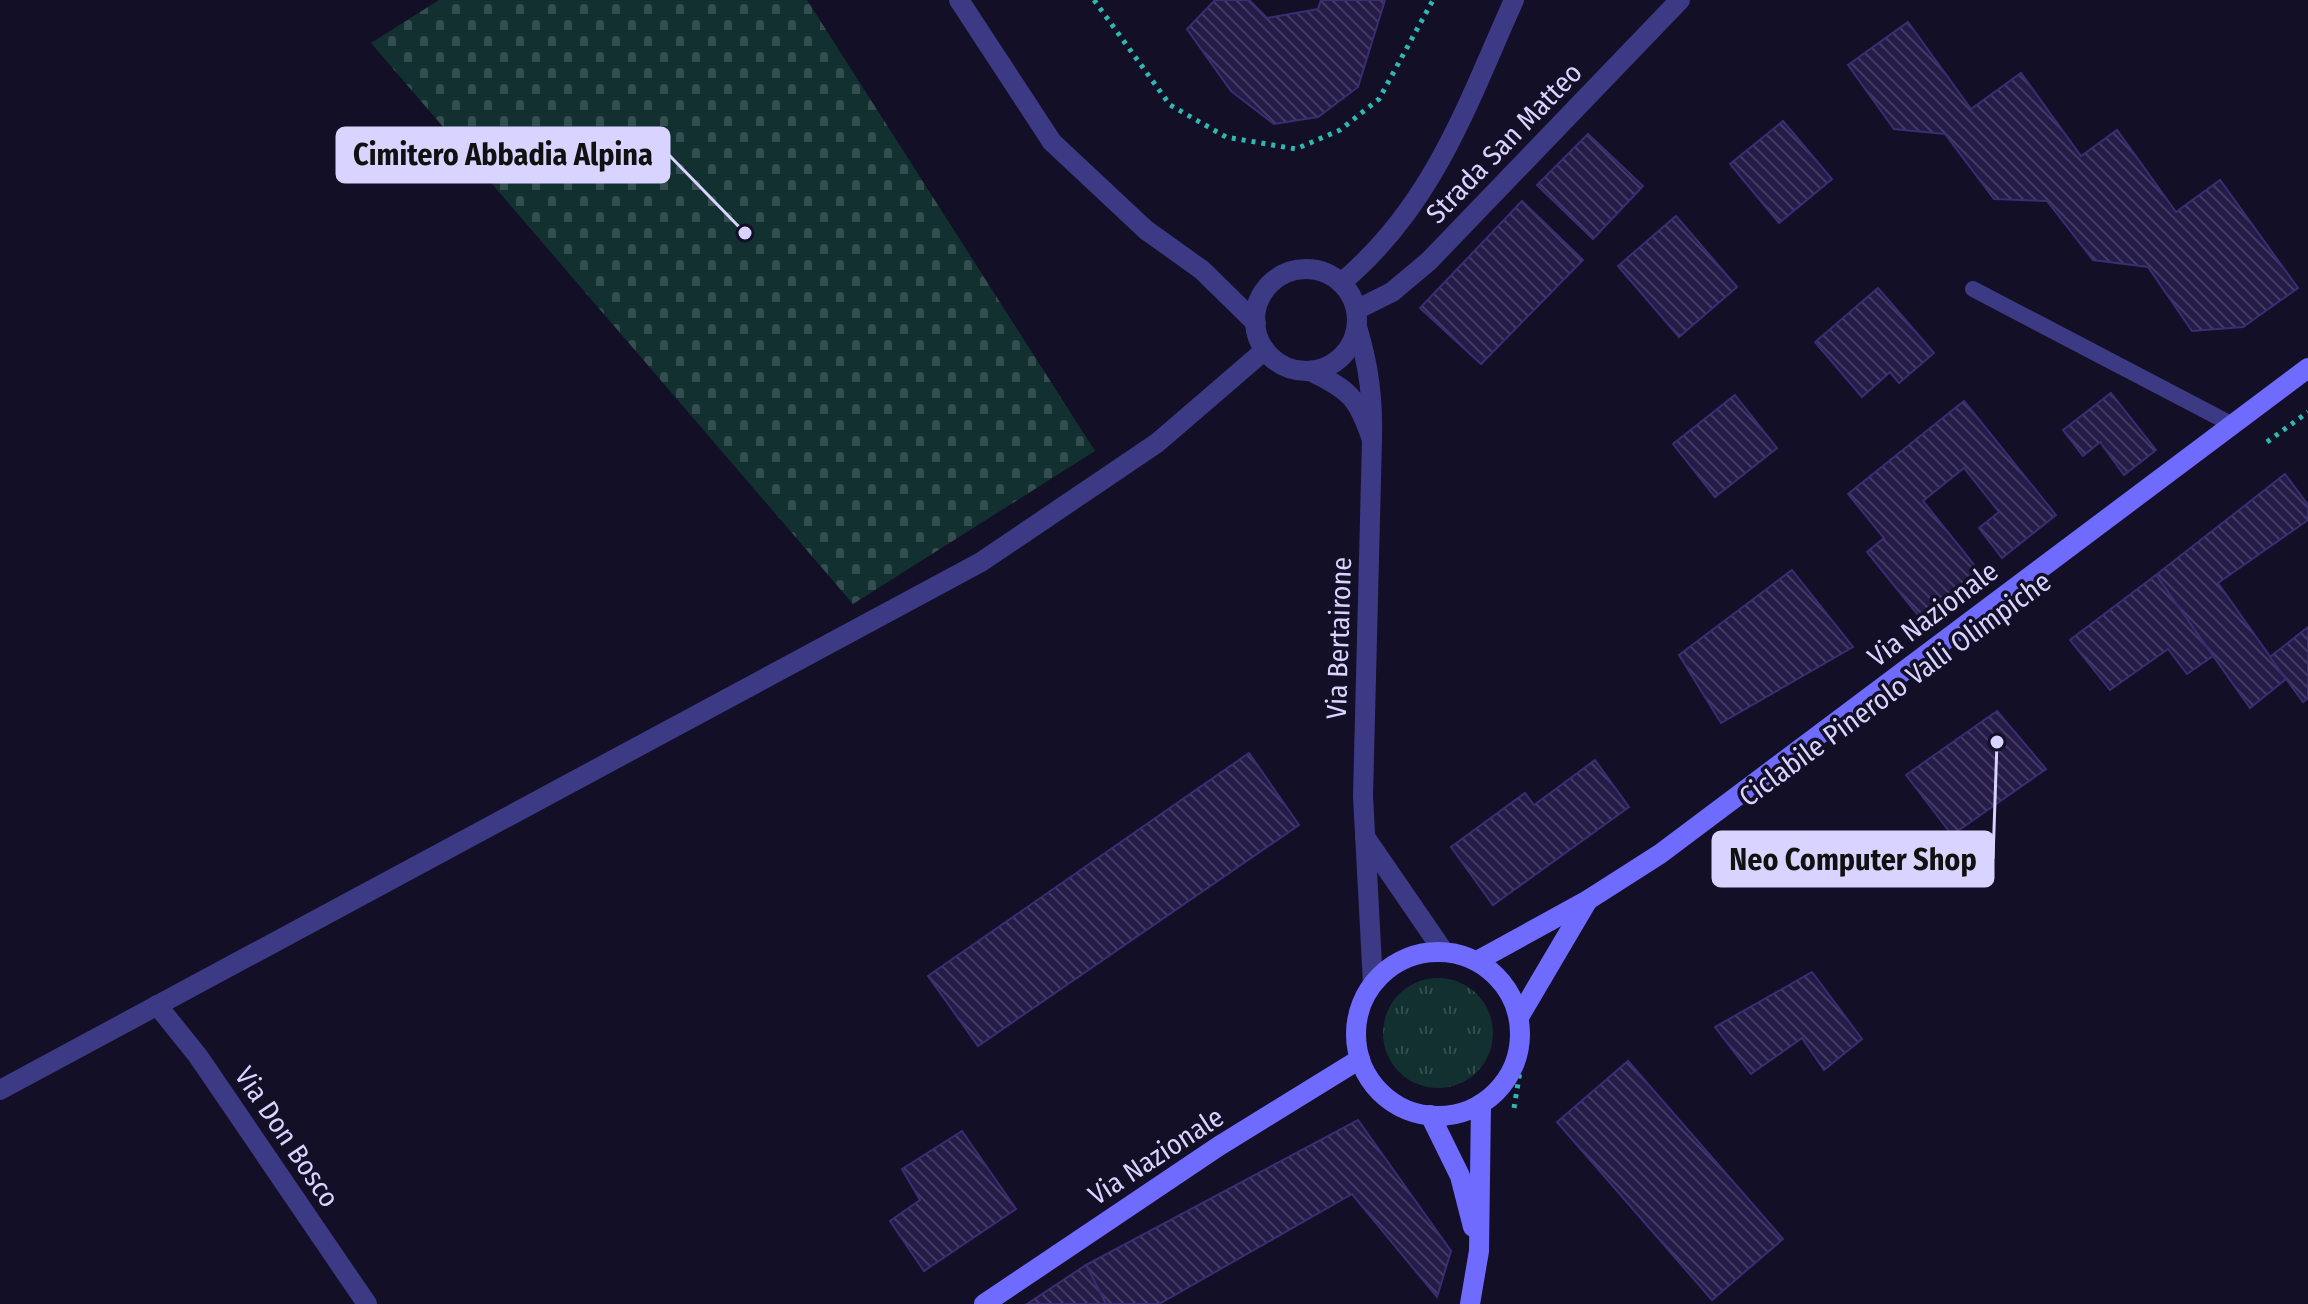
<svg xmlns="http://www.w3.org/2000/svg" width="2308" height="1304" font-family="'Fira Sans Condensed',sans-serif">
  <defs>
    <pattern id="grass-tufts" width="24" height="20" patternUnits="userSpaceOnUse" patternTransform="scale(2)"><rect width="24" height="20" fill="#12302f"/><path d="M3 7l-1-3M5 7V3M7 7l1-3M15 17l-1-3M17 17v-4M19 17l1-3" fill="none" stroke="#344d4e"/></pattern>
    <pattern id="cemetery-stones" width="16" height="16" patternUnits="userSpaceOnUse" patternTransform="scale(2)"><rect width="16" height="16" fill="#12302f"/><path d="M2 7V4a2 2 0 0 1 4 0v3zM10 15v-3a2 2 0 0 1 4 0v3z" fill="#344d4e"/></pattern>
    <pattern id="building-back-hatch" width="6" height="6" patternUnits="userSpaceOnUse" patternTransform="scale(2)"><rect width="6" height="6" fill="#241b47"/><path d="M-1 5l2 2M0 0l6 6M5-1l2 2" fill="none" stroke="#433b63"/></pattern>
  </defs>
  <rect width="100%" height="100%" fill="#130f26"/>
  <circle fill="url(#grass-tufts)" cx="1438" cy="1033" r="55"/>
  <path fill="url(#cemetery-stones)" d="M439,0h368l288,451 -242,153 -482,-561z"/>
  <g fill="url(#building-back-hatch)" stroke="#3b2d73" stroke-width="2">
    <path d="M1215,0h34l18,18 51,-9 3,-9h64l-27,87 -40,30 -44,7 -43,-33 -44,-62z"/>
    <path d="M1908,22l63,87 50,-36 60,83 36,-26 59,82 44,-32 78,108 -55,39 -51,4 -44,-64 -55,-7 -46,-59 -53,-2 -49,-65 -51,-5 -46,-64z"/>
    <path d="M1783,121l49,58 -53,44 -49,-59z"/>
    <path d="M1588,134l55,52 -50,53 -56,-54z"/>
    <path d="M1522,201l61,59 -102,104 -61,-56z"/>
    <path d="M1676,216l61,71 -58,50 -61,-71z"/>
    <path d="M1878,288l56,65 -35,30 -9,-11 -28,25 -47,-55z"/>
    <path d="M2111,393l45,57 -32,25 -24,-33 -17,14 -20,-26z"/>
    <path d="M1735,395l42,53 -62,49 -42,-53z"/>
    <path d="M1964,401l92,114 -54,43 -23,-30 20,-16 -35,-44 -41,33 57,71 -58,48 -55,-68 17,-14 -36,-44z"/>
    <path d="M2285,474l23,31v15l-90,63 68,96 -36,29 -94,-133z"/>
    <path d="M1792,570l61,77 -132,76 -42,-68z"/>
    <path d="M2156,575l57,81 -26,18 -19,-25 -58,41 -40,-50z"/>
    <path d="M2308,627v71l-5,4 -33,-45z"/>
    <path d="M1997,711l49,58 -94,66 -46,-60z"/>
    <path d="M1249,753l50,72 -321,221 -50,-70z"/>
    <path d="M1595,760l34,47 -136,98 -42,-58 74,-54 9,12z"/>
    <path d="M1812,972l50,67 -38,31 -22,-32 -51,36 -36,-47z"/>
    <path d="M1628,1061l155,178 -71,61 -155,-178z"/>
    <path d="M1358,1120l93,131 -14,46 -85,-103 -193,110h-53l-20,-39z"/>
    <path d="M962,1131l54,78 -92,62 -34,-50 30,-21 -18,-31z"/>
    <path d="M1086,1265l20,39h-79z"/>
  </g>
  <g fill="none" stroke-linecap="round" stroke-linejoin="round">
    <g stroke="#2fb8b0" stroke-width="5" stroke-dasharray="4 6" stroke-linecap="butt">
      <path d="M1094,0l76,105 56,32 70,12 44,-19 39,-31 54,-99"/>
      <path d="M2267,442l41,-30"/>
      <path d="M1514,1108l10,-61"/>
    </g>
    <path stroke="#3d3a85" stroke-width="16" d="M1973,289l260,136"/>
    <g stroke="#3d3a85" stroke-width="20">
      <path d="M959,0l93,142 94,88 56,40 54,53"/>
      <circle cx="1306" cy="320" r="51"/>
      <path d="M1341,283c92,-77 125,-176 173,-283"/>
      <path d="M1356,310l36,-18 37,-31 251,-261"/>
      <path d="M1310,371c40,19 48,27 62,69 1,-41 -3,-74 -15,-113"/>
      <path d="M1372,440l-9,356 10,188"/>
      <path d="M1365,837l79,115"/>
      <path d="M157,1005l41,51 169,248"/>
      <path d="M0,1090l981,-528 176,-119 108,-93"/>
    </g>
    <g stroke="#6f6bff" stroke-width="20">
      <circle cx="1438" cy="1034" r="82"/>
      <path d="M1477,961l111,-61 72,-46 648,-486"/>
      <path d="M1519,1017l69,-117"/>
      <path d="M1430,1115l30,61 13,51"/>
      <path d="M984,1304l235,-158 141,-87"/>
      <path d="M1470,1304l9,-53 2,-147"/>
    </g>
  </g>
  <g text-anchor="middle" dominant-baseline="central" stroke-width="7" stroke-linejoin="round" paint-order="stroke">
    <g font-size="28" fill="#d9d4ff" stroke="#130f26">
      <text transform="translate(1504 143) rotate(-46)">Strada San Matteo</text>
      <text transform="translate(1933 614) rotate(-37)">Via Nazionale</text>
      <text transform="translate(1339 638) rotate(-88)">Via Bertairone</text>
      <text transform="translate(1895 689) rotate(-36)">Ciclabile Pinerolo Valli Olimpiche</text>
      <text transform="translate(287 1137) rotate(56)">Via Don Bosco</text>
      <text transform="translate(1156 1156) rotate(-33)">Via Nazionale</text>
    </g>
  </g>
  <path fill="none" stroke="#d9d4ff" stroke-width="3" d="M745 233L669 155M1997 742L1993 859"/>
  <g fill="#d9d4ff" stroke="#130f26" stroke-width="3">
    <circle cx="745" cy="233" r="8"/>
    <circle cx="1997" cy="742" r="8"/>
  </g>
  <g fill="#d9d4ff" stroke="#d9d4ff" stroke-width="3">
    <rect x="337" y="128" width="332" height="54" rx="8"/>
    <rect x="1713" y="832" width="280" height="54" rx="8"/>
  </g>
  <g font-size="30" text-anchor="middle" font-weight="bold" fill="#111">
    <text x="503" y="165">Cimitero Abbadia Alpina</text>
    <text x="1853" y="870">Neo Computer Shop</text>
  </g>
</svg>
